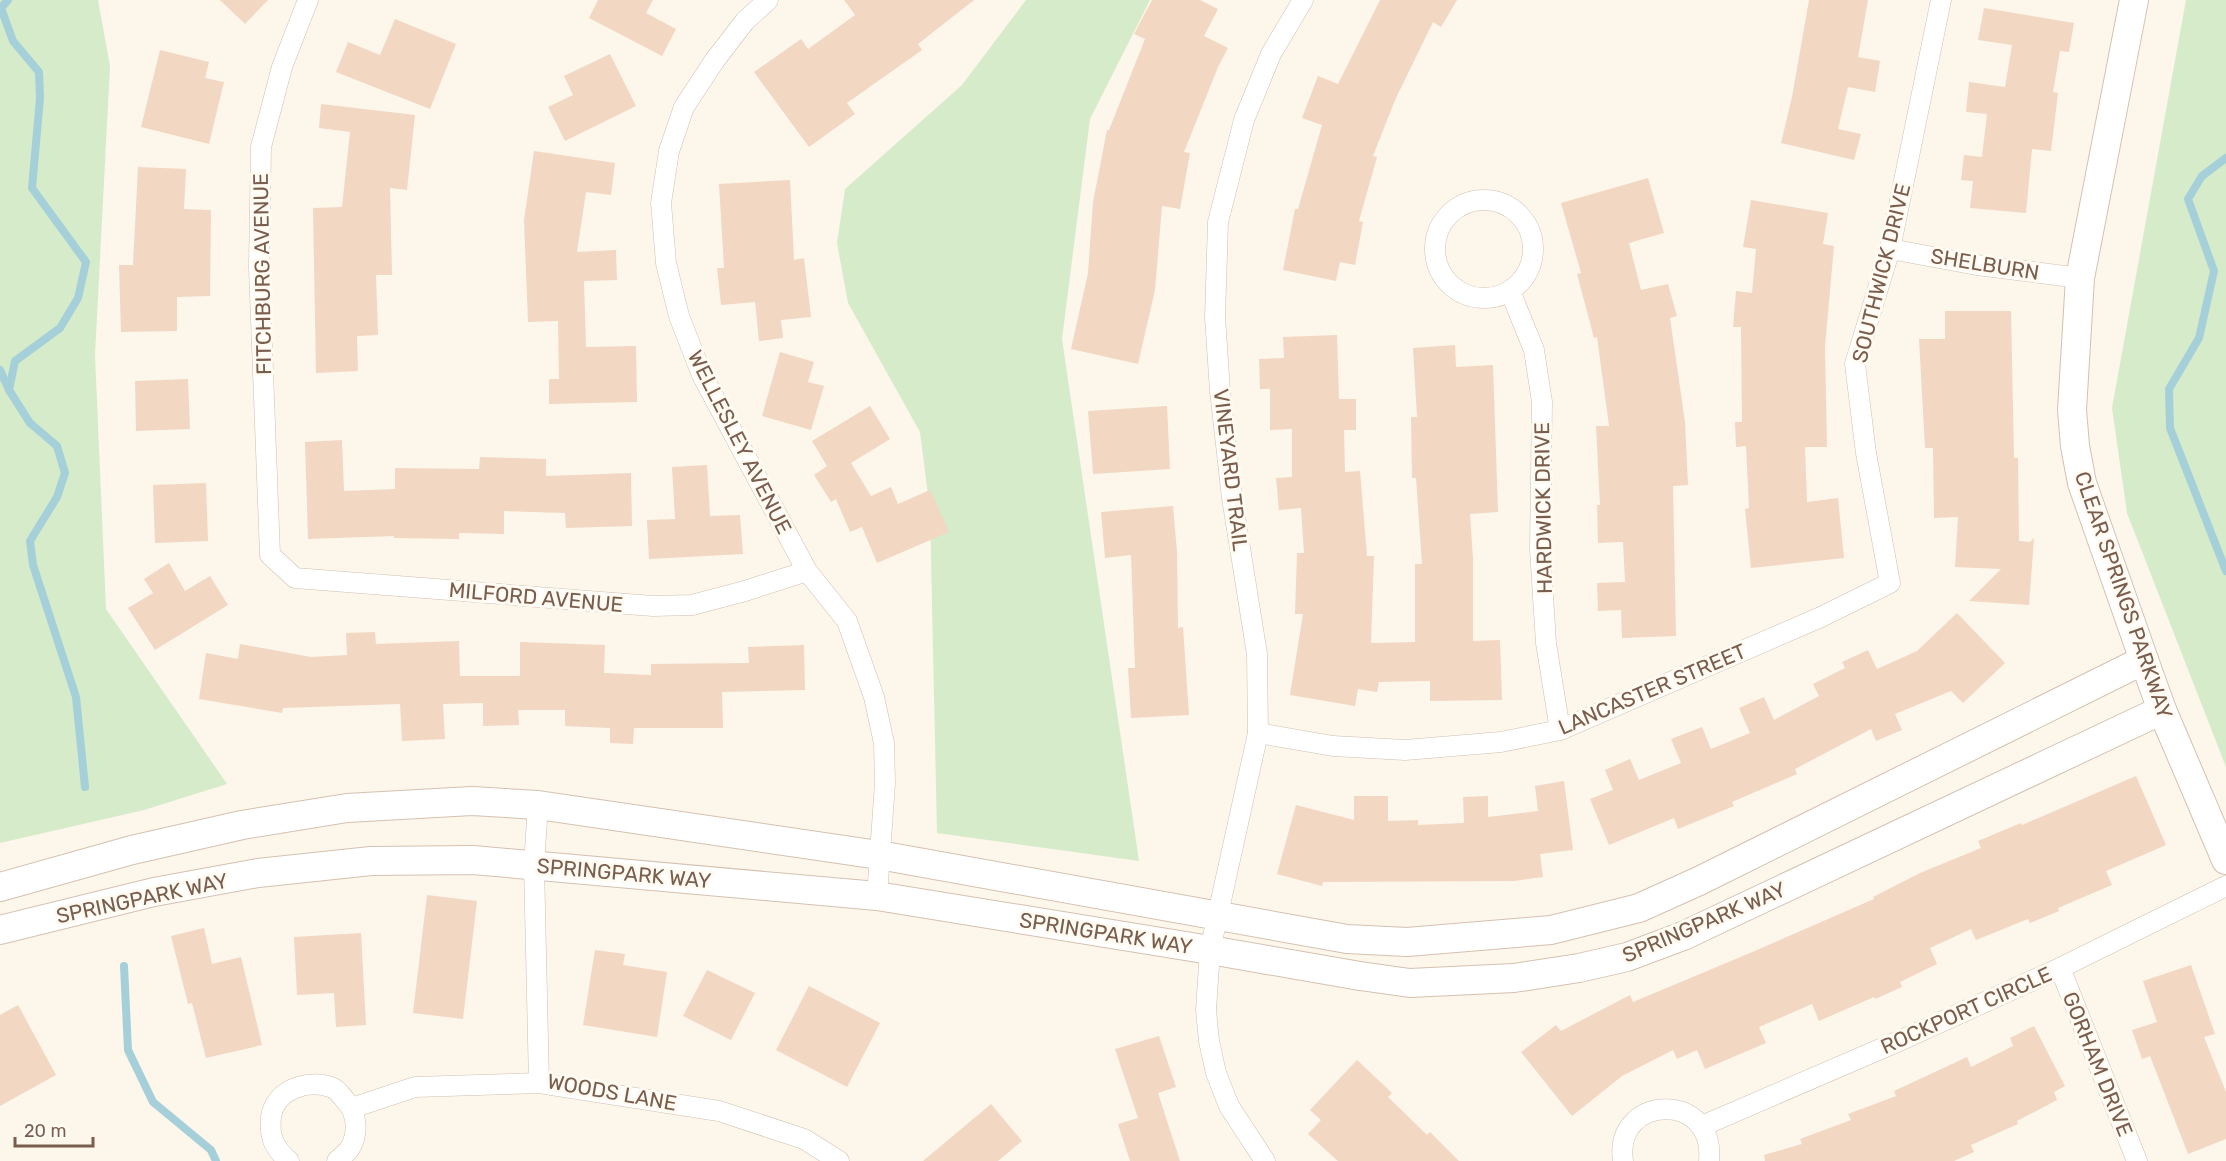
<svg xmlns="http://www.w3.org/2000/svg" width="2226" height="1161" font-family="Rubik,sans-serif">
  <rect width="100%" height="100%" fill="#fdf6eb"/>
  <g fill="#d6ebc9">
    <path d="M0,0h98l12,66 -15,289 11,254 121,175 -83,26 -144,33z"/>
    <path d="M1026,0h124l-60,119 -28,220 77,522 -202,-28 -7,-322 -10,-79 -72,-129 -11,-60 8,-54 117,-104z"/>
    <path d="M2186,0h40v767l-99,-254 -15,-105z"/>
  </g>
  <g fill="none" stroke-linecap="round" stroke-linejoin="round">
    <g stroke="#a5d0d9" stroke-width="8">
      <path d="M8,0l-7,8 12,33 26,31 1,26 -8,90 54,74 -8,36 -18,30 -45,33 -6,29 21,33 27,23 8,27 -8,24 -27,44 3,24 43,132 9,90"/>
      <path d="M2226,158l-24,18 -14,23 26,72 -15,67 -30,51 1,39 56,143"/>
      <path d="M0,370l9,20"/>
      <path d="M124,966l4,84 25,52 58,48 5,11"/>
    </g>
  </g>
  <g fill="#f2d7c3">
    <path d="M220,0h48l-23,24z"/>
    <path d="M598,0h55l-7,13 30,16 -14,27 -73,-38z"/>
    <path d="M844,0h130l-56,44 4,6 -75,53 8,11 -46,33 -55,-75 47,-33 7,10 47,-34z"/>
    <path d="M1152,0h48l18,9 -14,27 24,12 -10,19 -34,85 6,1 -10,56 -18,-3 -7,84 -17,74 -67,-15 17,-76 5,-71 14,-72h2l36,-91 -11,-5z"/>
    <path d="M1380,0h77l-16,27 -8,-5 -38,78 -22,56 4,1 -18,64 4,1 -8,43 -15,-3 -4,19 -53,-11 12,-61h3l24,-84 -20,-7 16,-42 20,8z"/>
    <path d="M1809,0h59l-10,57 22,4 -5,31 -27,-5 -10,42 23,5 -7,26 -73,-17 11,-46z"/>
    <path d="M1984,8l90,15 -5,29 -9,-1 -7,41 5,1 -7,58 -19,-2 -6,64 -56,-5 3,-27 -12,-1 3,-25 18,2 5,-43 -21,-2 3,-30 36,5 7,-42 -34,-5z"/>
    <path d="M395,19l61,25 -26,65 -94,-37 12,-30 32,13z"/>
    <path d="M160,50l49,12 -4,16 19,4 -15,62 -68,-17z"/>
    <path d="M610,54l26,52 -71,35 -17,-34 25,-12 -9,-19z"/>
    <path d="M321,104l94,11 -8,75 -17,-2 2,87h-16l2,60 -21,1 1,35 -42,2 -3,-165 29,-1 8,-75 -31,-4z"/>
    <path d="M534,151l81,12 -4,32 -25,-3 -9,60 39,-2 1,30 -33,1 2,66 50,-1 1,56 -88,2v-25h10l-1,-58 -30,1 -4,-102z"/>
    <path d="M138,167l48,2 -2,40 27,1 -1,86 -33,1v34l-56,1 -2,-67h14z"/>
    <path d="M1648,178l16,55 -35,10 12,47 27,-6 9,32 -7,2 15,104 3,63 -15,1 3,150 -54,2 -1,-28 -23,1 -1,-28 28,-1 -2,-40 -25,1 -1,-38h3l-4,-79h13l-12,-89 -3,1 -17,-64 4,-1 -20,-70z"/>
    <path d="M790,180l4,80 10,-2 7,59 -30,3 2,18 -24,3 -4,-39 -34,3 -4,-37h7l-5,-84z"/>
    <path d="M1751,200l77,13 -5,31 11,2 -9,101 2,100h-22l2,55 31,-4 6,60 -93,10 -6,-59 4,-1 -3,-62 -10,1 -1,-25h7l-1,-95h-8l3,-36 16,2 4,-44 -13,-2z"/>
    <path d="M1945,311h66l3,147h4l1,83 11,1 4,-4 -5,67 -60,-4 32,-32 -46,-2 3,-50 -24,1 -1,-70h-8l-6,-109h26z"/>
    <path d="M1337,335l2,64h17v31h-12l1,42 15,-1 7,85h7l-3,87 44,-1v-78h7l-6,-86h-4l-1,-61h6l-4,-69 42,-3 1,22 37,-2 5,147 -28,2 3,45v82l27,-1 2,60 -72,1v-20l-51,1 -2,10 -19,-3 -3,17 -65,-11 13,-81h-8l2,-61h7l-3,-45 -22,2 -3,-32 16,-1v-48l-22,1v-41h-10l-1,-30 25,-1 -1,-21z"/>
    <path d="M780,352l34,10 -6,20 16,4 -13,44 -49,-14z"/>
    <path d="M188,379l2,50 -54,2 -1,-50z"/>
    <path d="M870,406l20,33 -39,24 20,33 20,-9 7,17 32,-14 19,42 -72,31 -15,-36 -12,5 -14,-33 -5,3 -17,-27 13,-9 -15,-25z"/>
    <path d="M1167,406l3,63 -77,5 -5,-63z"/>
    <path d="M342,440l2,51 51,-2v-21l84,1 1,-12 66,2v17l85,-3 1,53 -66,2 -1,-15 -61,-2v23l-45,-1v6l-65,-1v-2l-86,3 -3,-97z"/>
    <path d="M707,465l3,51 30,-1 3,39 -94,5 -2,-39 28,-1 -3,-52z"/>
    <path d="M206,483l2,58 -53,2 -2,-58z"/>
    <path d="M1173,506l4,46 1,76 5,-1 6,88 -58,3 -3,-50h7l-4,-113 -26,3 -4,-46z"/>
    <path d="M169,563l16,28 25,-15 18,29 -73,45 -27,-42 25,-15 -9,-14z"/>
    <path d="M1957,613l48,50 -42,40 -12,-12 -56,23 7,16 -26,11 -5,-12 -76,40 2,5 -65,28 2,4 -56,23 -4,-11 -65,27 -19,-46 23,-9 -8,-20 25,-11 9,21 42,-17 -10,-24 31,-12 9,22 39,-16 -11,-25 25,-11 10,23 45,-24 -6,-12 32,-16 -3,-6 26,-12 9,19 40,-18z"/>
    <path d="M375,632l1,12 83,-3 1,35h60v-34l85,3 -1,28 47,2v-11l98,-1 -1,-16 56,-2 1,45 -83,2 1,36h-89l-1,16 -23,-1v-15l-45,-2v-16h-47l1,15 -36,1v-23l-40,1 2,35 -43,2 -2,-37 -117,4 -1,5 -83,-14 7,-46 32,6 2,-15 71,13 36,-2 -1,-22z"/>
    <path d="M2136,776l30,69 -60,26 6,14 -54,23 1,3 -29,12 -2,-4 -52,21 -5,-11 -41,19 7,16 -37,18 2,5 -27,12 -1,-2 -55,24 -7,-17 -53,23 7,16 -61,26 -8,-19 -20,9 -4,-9 -51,26 -50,40 -51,-64 35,-27 5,6 69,-36 3,7 117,-49 124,-54 -1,-2 47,-24 61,-25 -3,-7 43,-18 1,2z"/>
    <path d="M1564,781l9,69 -33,4 3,23 -29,4 -191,1 -1,4 -45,-12 19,-69 58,15v-24h34v25l30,-1v5l46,-2 -1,-26 25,-1v21l50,-6 -3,-25z"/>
    <path d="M427,895l50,6 -14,118 -50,-6z"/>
    <path d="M204,928l8,36 29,-7 21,88 -56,13 -14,-55 -4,1 -17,-68z"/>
    <path d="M361,933l5,92 -30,2 -2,-34 -37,2 -3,-58z"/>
    <path d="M595,950l30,4 -2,11 44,7 -10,65 -74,-12z"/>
    <path d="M2191,965l24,69 -11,3 22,55v47l-38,15 -38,-98 -8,3 -10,-29 25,-8 -14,-41z"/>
    <path d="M707,970l48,23 -24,47 -48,-24z"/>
    <path d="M809,986l71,37 -33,64 -71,-37z"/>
    <path d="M18,1005l38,70 -56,31v-91z"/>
    <path d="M2034,1026l31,60 -11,6 3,8 -40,21 1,3 -47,21 3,7 -20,9h-189l-1,-6 38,-11 -2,-5 51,-19 -3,-6 48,-18 -2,-5 43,-20 30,-14 4,10 42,-21 -3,-8z"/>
    <path d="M1159,1036l17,51 -18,6 22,68h-50l-12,-37 20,-6 -23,-69z"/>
    <path d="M1357,1060l35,33 -4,4 39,38 3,-3 29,29h-121l-30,-27 13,-14 -11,-10z"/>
    <path d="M991,1104l31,37 -24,20h-75z"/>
  </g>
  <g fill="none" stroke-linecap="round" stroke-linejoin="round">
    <g stroke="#d0bfb0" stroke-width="21">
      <g id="street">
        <path d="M308,0l-26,67 -21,80 -2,120 11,288 25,23 358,28 39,-1 53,-14 62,-20"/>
        <path d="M768,0l-23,21 -30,39 -31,47 -15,44 -8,52 5,60 13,53 23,59 105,196 40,50 27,76 10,46 1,40 -8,113"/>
        <circle cx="1484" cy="249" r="49"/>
        <path d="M1890,249l87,16 103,13"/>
        <path d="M1510,291l24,59 8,52 -2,147 6,94 14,87"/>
        <path d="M1258,733l75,13 72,4 96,-8 59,-12 261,-113 69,-34 -24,-130 -11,-89 35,-115 51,-249"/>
        <path d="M538,805l-4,60 5,218"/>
        <path d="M2060,968l77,193"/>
        <path d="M352,1108l63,-21 124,-4 180,28 85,28 35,22"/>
        <path d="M1702,1126l197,-85 161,-73 166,-82"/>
        <path d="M289,1161c-15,-13 -20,-23 -18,-44 4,-28 38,-39 62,-29 5,2 9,9 13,13 11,12 13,32 4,47 -3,5 -9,9 -13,13"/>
        <path d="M1265,1161l-36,-55 -13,-33 -7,-32 -3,-31 4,-60 48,-217 -1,-79 -25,-156 -12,-107 -5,-74 3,-95 26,-102 27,-66 32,-54"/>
        <path d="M1623,1161c-10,-67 93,-71 86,0"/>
      </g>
    </g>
    <g stroke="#d5c1b0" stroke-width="30">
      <g id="secondary">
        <path d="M2134,0l-54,278 -8,132 3,36 7,37 62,177 18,50 64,150"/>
        <path d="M0,887l132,-37 110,-25 105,-17 125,-7 66,4 341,50 468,84 60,3 144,-12 88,-22 60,-27 445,-221"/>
        <path d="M0,930l154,-38 104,-19 113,-12 102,-1 404,36 333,54 150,26 50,7 104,-5 65,-10 48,-11 56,-21 479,-226"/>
      </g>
    </g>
    <use href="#street" stroke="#fff" stroke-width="20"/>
    <use href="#secondary" stroke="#fff" stroke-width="28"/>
  </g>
  <g text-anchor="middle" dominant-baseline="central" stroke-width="6" stroke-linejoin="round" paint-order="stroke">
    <g font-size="21" fill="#795e4d" stroke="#fffaf2">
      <text transform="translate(1985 264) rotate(9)">SHELBURN</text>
      <text transform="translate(1881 273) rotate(-76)">SOUTHWICK DRIVE</text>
      <text transform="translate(262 274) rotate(-91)">FITCHBURG AVENUE</text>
      <text transform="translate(740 442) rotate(63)">WELLESLEY AVENUE</text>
      <text transform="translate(1231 470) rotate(83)">VINEYARD TRAIL</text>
      <text transform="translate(1543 508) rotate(-91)">HARDWICK DRIVE</text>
      <text transform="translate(2124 595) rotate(71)">CLEAR SPRINGS PARKWAY</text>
      <text transform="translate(536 597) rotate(5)">MILFORD AVENUE</text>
      <text transform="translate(1652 689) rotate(-23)">LANCASTER STREET</text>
      <text transform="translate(624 873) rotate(5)">SPRINGPARK WAY</text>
      <text transform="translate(142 898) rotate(-12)">SPRINGPARK WAY</text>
      <text transform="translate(1704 922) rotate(-23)">SPRINGPARK WAY</text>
      <text transform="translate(1106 933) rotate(9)">SPRINGPARK WAY</text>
      <text transform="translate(1966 1010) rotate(-24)">ROCKPORT CIRCLE</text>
      <text transform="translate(2098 1064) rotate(68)">GORHAM DRIVE</text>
      <text transform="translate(612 1092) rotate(10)">WOODS LANE</text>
    </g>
  </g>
  <path d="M15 1137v9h78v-9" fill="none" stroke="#795e4d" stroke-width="3"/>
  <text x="24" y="1137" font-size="18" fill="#795e4d" stroke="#fffaf2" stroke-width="4.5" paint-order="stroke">20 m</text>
</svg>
